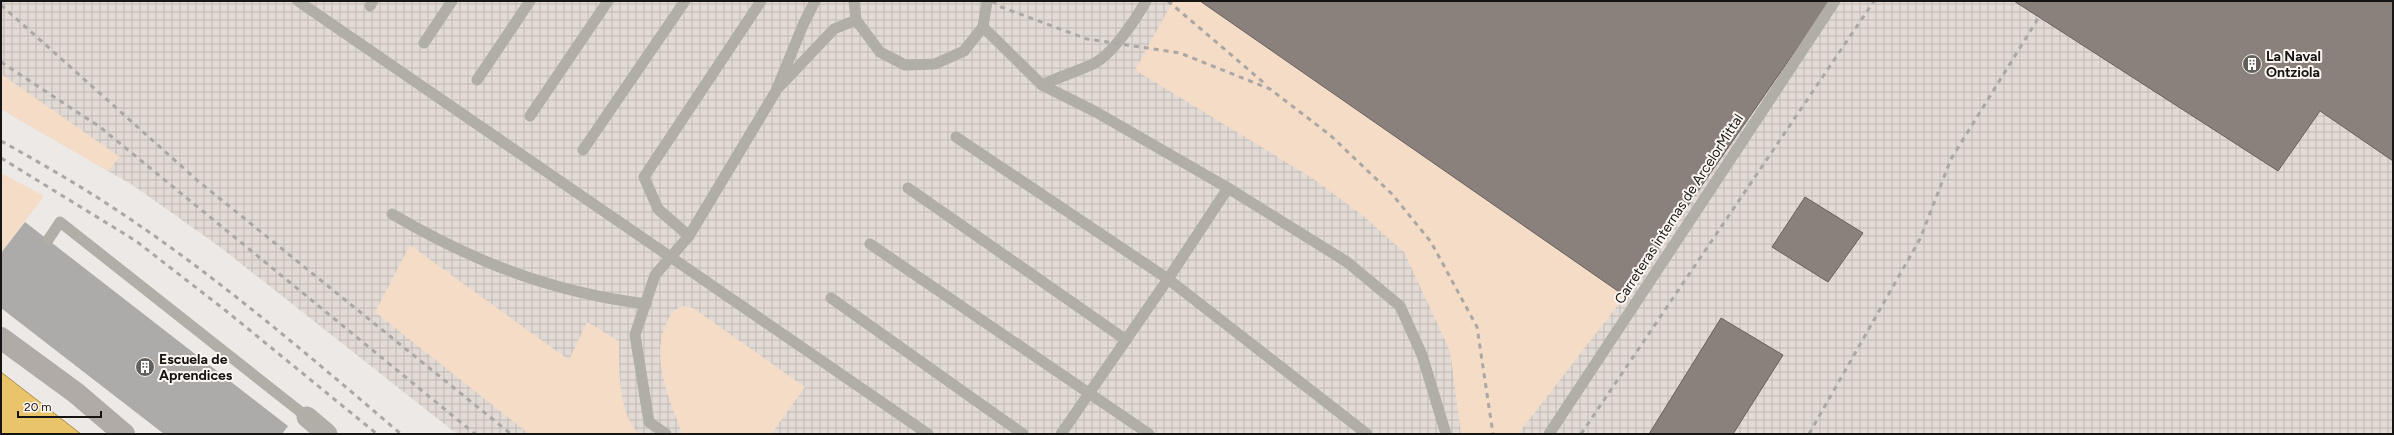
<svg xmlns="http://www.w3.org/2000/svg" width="2394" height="435" font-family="Figtree,sans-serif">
  <defs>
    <pattern id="industrial-grid" width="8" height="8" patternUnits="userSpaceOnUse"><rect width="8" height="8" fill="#e2dad4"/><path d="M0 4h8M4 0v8" fill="none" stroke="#c1bab5"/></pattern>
  </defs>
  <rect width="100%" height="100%" fill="#ece9e7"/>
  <path fill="url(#industrial-grid)" d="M1,1h2392v433h-1936l-237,-187 -86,-61 -133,-77z"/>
  <g fill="#f5dcc7">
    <path d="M1173,1h27l425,295 -107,138h-57l-11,-83 -46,-99 -42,-37 -50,-37 -177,-108z"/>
    <path d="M1,74l119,83 -12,14 -107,-62z"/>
    <path d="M1,173l43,23 -43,57z"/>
    <path d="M410,245l159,115 18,-38 32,19c0,26 -1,75 21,93h-111l-154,-122z"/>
    <path d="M683,306l10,2 112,79 -33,46 2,1h-92c-12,-35 -31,-71 -17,-108 4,-9 8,-17 18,-20z"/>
  </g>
  <path fill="#e9c46a" stroke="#aa9050" d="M1,372l80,62h-80z"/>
  <g fill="#8a817c" stroke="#68615c">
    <path d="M1200,1h630l-205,295z"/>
    <path d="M2014,1h379v160l-73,-50 -42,60z"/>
    <path d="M1805,197l58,36 -35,49 -56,-35z"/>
    <path d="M1721,318l62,37 -50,79h-84z"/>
  </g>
  <path fill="#adaba9" d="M25,222l263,204 -6,8h-118l-163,-126v-55z"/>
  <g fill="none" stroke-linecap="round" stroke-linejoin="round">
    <g stroke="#b1ada7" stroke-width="11">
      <path d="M298,1l630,433"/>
      <path d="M854,1l2,19 24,32 25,13 30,-1 29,-13 19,-24 4,-26"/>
      <path d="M370,6l3,-5"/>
      <path d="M983,27l59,58 54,27 132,76 -60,91 -107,155"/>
      <path d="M424,43l28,-42"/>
      <path d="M477,80l53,-79"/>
      <path d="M1042,85c16,-8 34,-13 51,-21 19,-9 43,-45 53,-63"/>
      <path d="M780,86l54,-57 22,-9"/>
      <path d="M530,116l78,-115"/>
      <path d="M956,137l212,142 199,155"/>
      <path d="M583,150l102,-149"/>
      <path d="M908,188l218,152"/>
      <path d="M1228,188l119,74 53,44 22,49 24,79"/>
      <path d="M392,214c82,48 159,78 254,90"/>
      <path d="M689,236l-31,-27 -14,-32 117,-176"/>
      <path d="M48,240l12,-18 247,195"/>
      <path d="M870,244l279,190"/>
      <path d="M831,298l192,136"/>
      <path d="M666,434l-17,-12 -14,-87 20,-60 34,-39 87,-145 27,-66 12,-24"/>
      <path d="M1549,434l286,-433"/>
    </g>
    <path stroke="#b1ada7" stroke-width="21" d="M307,417l20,17"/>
    <path stroke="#b0aba6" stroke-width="22" d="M1,338l75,55 48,41"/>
    <g stroke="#aba7a4" stroke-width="3" stroke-dasharray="5 5" stroke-linecap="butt">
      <path d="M992,1l9,6 86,32 93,14 90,36 60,46 62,59 39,48 46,85 16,107"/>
      <path d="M1168,1l96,82"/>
      <path d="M1,5l197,176 313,253"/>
      <path d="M1,62l99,65 375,307"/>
      <path d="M1,141c45,25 90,51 132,80 94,64 181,139 268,213"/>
      <path d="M1,158l135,83 89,69 152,124"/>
      <path d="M1581,434l293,-433"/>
      <path d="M1809,434l111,-195 31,-80 88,-142"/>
    </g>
  </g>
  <defs>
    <g id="building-disc" transform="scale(1)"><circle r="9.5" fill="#625f5d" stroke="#fcf6f2"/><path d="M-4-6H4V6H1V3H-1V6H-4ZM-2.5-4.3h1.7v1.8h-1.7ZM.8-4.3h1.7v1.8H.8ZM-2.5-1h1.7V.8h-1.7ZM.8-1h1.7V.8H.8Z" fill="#fff"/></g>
  </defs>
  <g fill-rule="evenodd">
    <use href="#building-disc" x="2252" y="64"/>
    <use href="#building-disc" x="145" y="367"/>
  </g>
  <g text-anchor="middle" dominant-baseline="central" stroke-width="4" stroke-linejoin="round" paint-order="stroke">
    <g font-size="14" font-weight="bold" fill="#171513" stroke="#fcf6f2" text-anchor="start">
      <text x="2266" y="56">La Naval<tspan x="2266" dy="16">Ontziola</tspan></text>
      <text x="159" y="359">Escuela de<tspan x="159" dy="16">Aprendices</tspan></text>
    </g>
    <g font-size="14" fill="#171513" stroke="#fcf6f2">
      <text transform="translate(1679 209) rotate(-57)">Carreteras internas de ArcelorMittal</text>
    </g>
  </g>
  <rect width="2394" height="435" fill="none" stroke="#171513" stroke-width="4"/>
  <path d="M18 411v6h83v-6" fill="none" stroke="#171513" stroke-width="2"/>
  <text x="24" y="411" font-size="12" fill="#171513" stroke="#fcf6f2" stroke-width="3" paint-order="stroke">20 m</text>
</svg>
